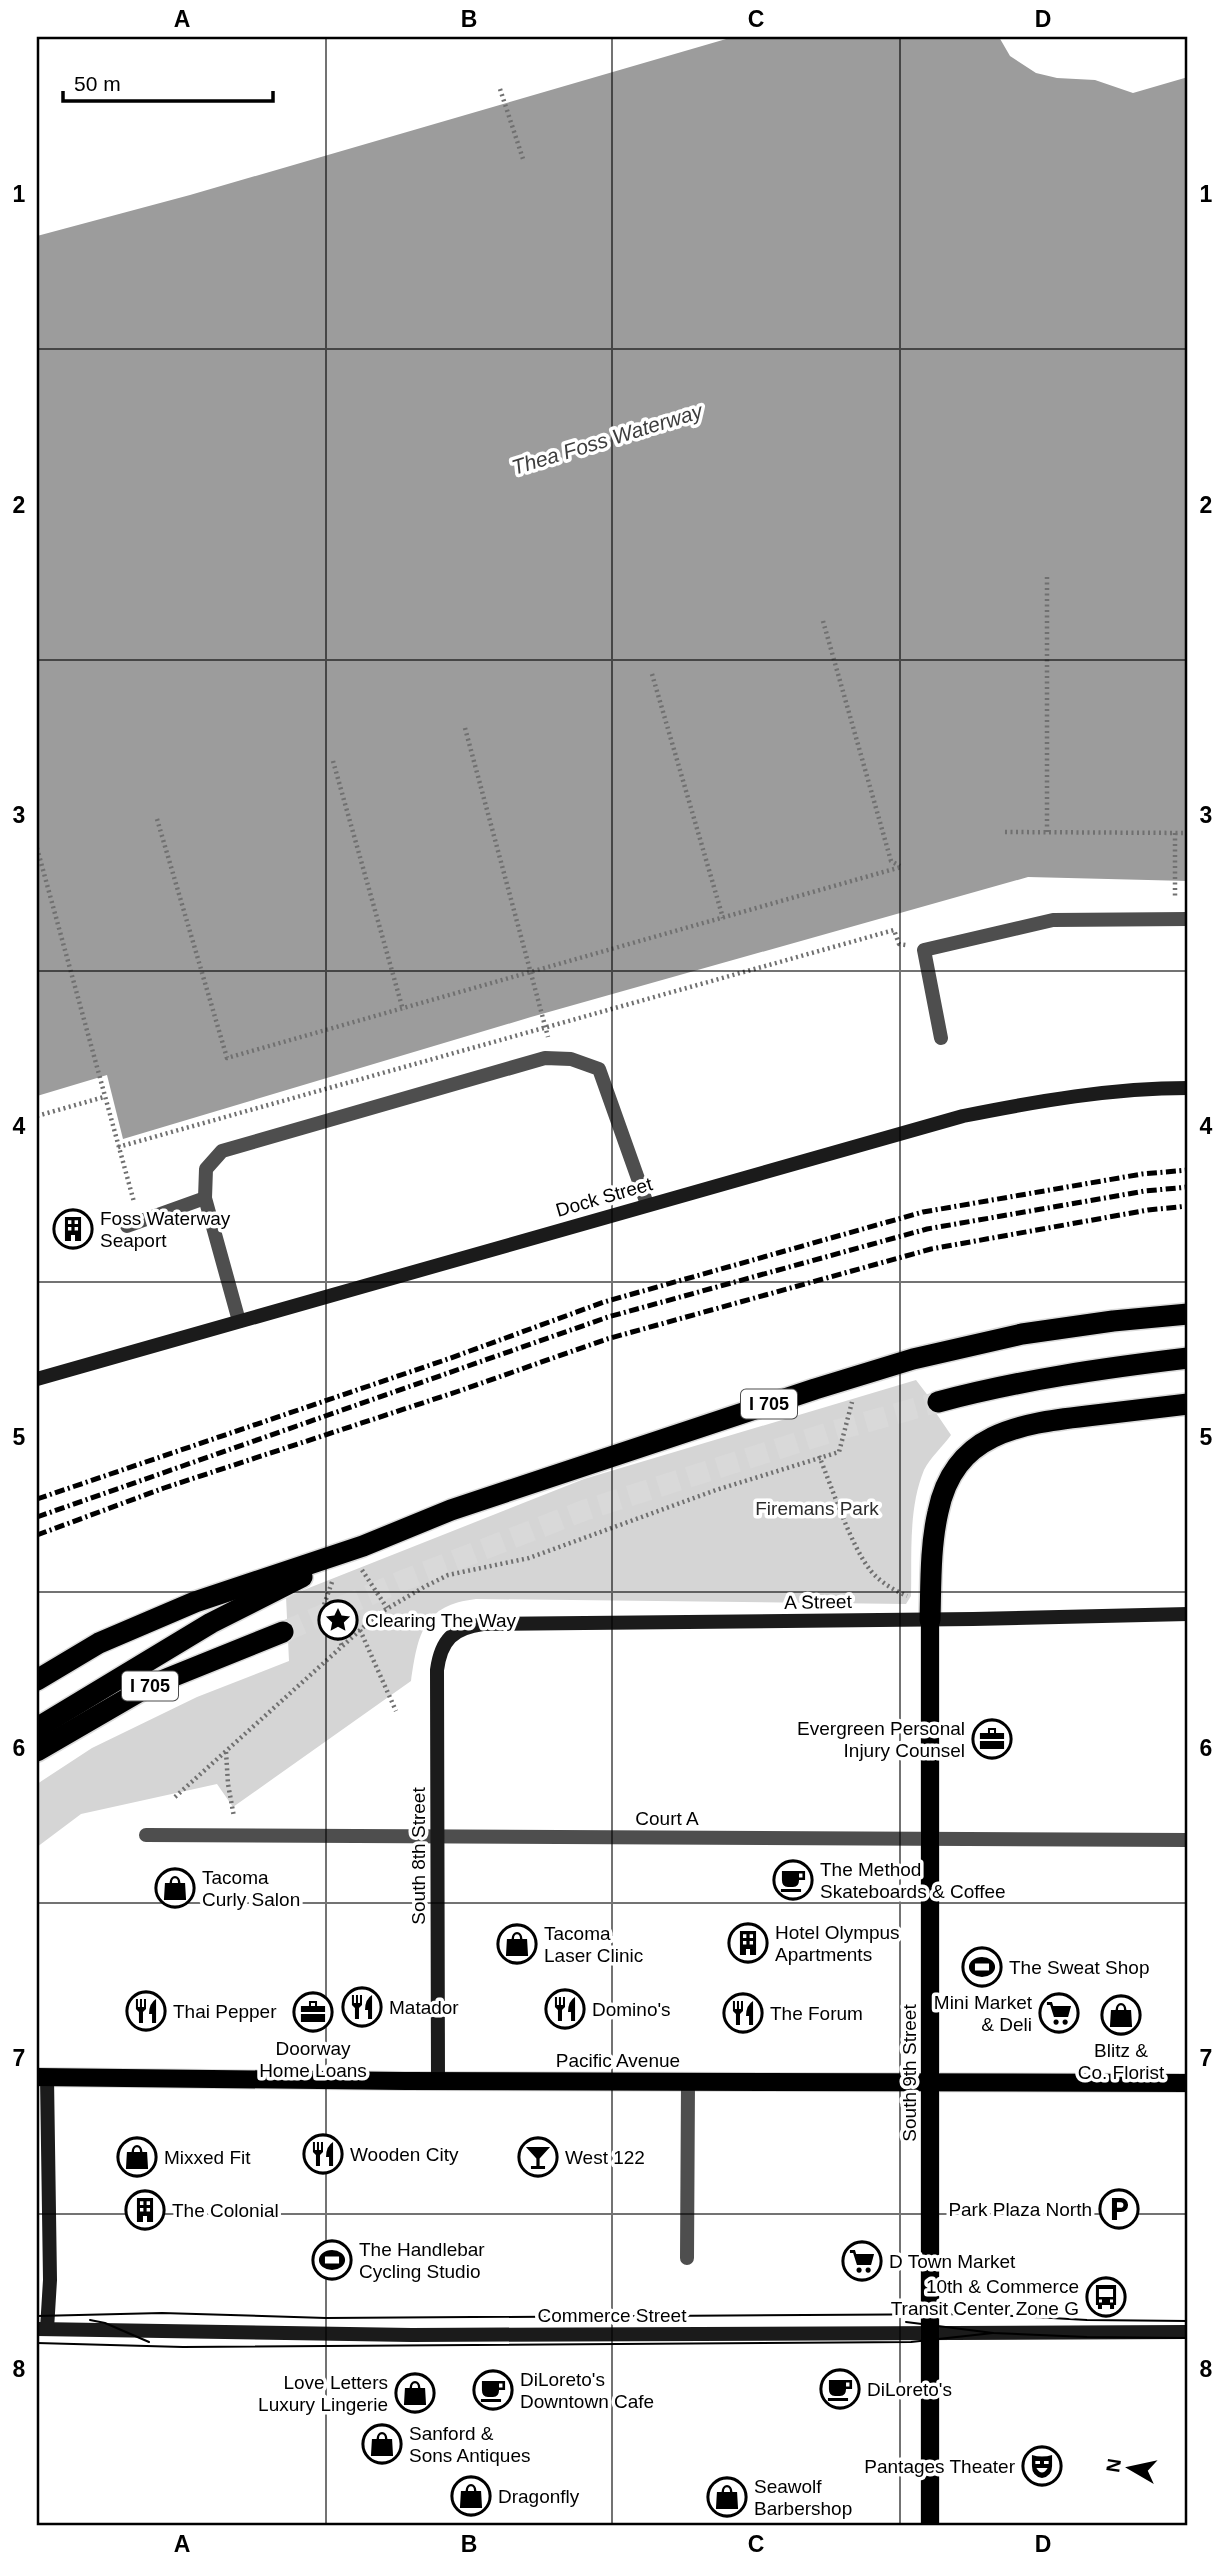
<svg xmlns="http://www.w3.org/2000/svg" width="1225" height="2563" font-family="Helvetica,sans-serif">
  <rect width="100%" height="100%" fill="#fff"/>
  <path fill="#d5d5d5" d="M916,1380l23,30 -3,3 15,22c-8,11 -21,23 -27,35 -16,39 -12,85 -13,126l-5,8 -430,-5c-53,6 -58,35 -65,82l-178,126 -16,-23 -136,30 -44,33v-63l55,-36 105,-51 92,-36 -3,-64 298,-118z"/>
  <path fill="#9c9c9c" d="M733,37h266l11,19 26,17 21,5 38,2 38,13 55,-16v804l-160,-4 -497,140 -408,122 -16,-64 -70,21v-860l153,-41z"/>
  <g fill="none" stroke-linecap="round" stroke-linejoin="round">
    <path stroke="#d9d9d9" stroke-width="21" stroke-dasharray="21 10" stroke-linecap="butt" d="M283,1632l121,-52 181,-70 249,-79 104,-29"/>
    <g stroke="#dbdbdb" stroke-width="20">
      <g id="primary">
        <path d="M930,1620v906"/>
        <path d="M37,2077l368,4 783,2"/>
      </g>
    </g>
    <g stroke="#dbdbdb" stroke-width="24">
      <g id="highway">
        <path d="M938,1402c82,-22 166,-34 250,-44"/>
        <path d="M930,1620c1,-36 0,-73 8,-108 16,-79 80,-88 149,-96 33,-4 67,-8 101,-12"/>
        <path d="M37,1680l62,-37 96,-41 168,-56 88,-36 364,-121 98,-30 109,-25 91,-13 75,-7"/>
        <path d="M37,1728l174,-105 91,-46"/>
        <path d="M37,1751l112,-65 134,-54"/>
      </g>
    </g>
    <g stroke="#707070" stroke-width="4.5" stroke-dasharray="2 3.5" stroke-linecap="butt">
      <path d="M500,89l23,70"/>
      <path d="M823,621l68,240 9,5"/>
      <path d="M652,674l71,244"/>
      <path d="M465,728l83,309"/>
      <path d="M333,761l70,249"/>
      <path d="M157,819l70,239 674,-191"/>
      <path d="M1005,832l183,1"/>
      <path d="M1047,832v-258"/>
      <path d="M1175,833v65"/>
      <path d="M37,848l97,354"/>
      <path d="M37,1116l67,-19"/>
      <path d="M118,1147l776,-217 5,14 7,1"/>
      <path d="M819,1456c13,31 32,91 52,115 10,12 23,19 36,25"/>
      <path d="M362,1570l25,38"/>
      <path d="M332,1582l-8,23 18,41"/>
      <path d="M360,1630l36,81"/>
      <path d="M226,1752l2,32 6,33"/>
      <path d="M175,1797l203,-183 46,-27 24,-12 81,-17 187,-68 123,-38 13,-50"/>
    </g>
    <g stroke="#4e4e4e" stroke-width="14">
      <path d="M941,1038l-17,-88 129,-30 135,-1"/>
      <path d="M127,1226l78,-28"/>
      <path d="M239,1321l-34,-123 1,-29 16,-18 323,-93 26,1 28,10 48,135"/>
      <path d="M687,2258l1,-176"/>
    </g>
    <path stroke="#4e4e4e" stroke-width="14" d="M146,1835l1042,5"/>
    <g stroke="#1b1b1b" stroke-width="14">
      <path d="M37,1379l926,-263c75,-15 149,-28 225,-28"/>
      <path d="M438,2081l-1,-411c4,-30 16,-42 46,-46l490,-5 215,-5"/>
      <path d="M37,2329l375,6 776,-3"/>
      <path d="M47,2329l3,-49 -3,-202"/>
    </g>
    <use href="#primary" stroke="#000" stroke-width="18"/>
    <use href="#highway" stroke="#000" stroke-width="21"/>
    <g stroke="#000" stroke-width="2">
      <path d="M37,2316l125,-3 164,5 652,-4 109,6 101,1"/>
      <path d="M90,2320l15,3 44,19"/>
      <path d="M906,2322l87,11 94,4 101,1"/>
      <path d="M37,2343l146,4 728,-5 82,-9"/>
    </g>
    <g stroke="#000" stroke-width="5" stroke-dasharray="10 3.5 2 3.5" stroke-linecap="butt">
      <path d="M37,1499l411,-140 156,-57 319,-90 219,-38 46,-4"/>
      <path d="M37,1517l571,-200 319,-88 218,-38 43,-4"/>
      <path d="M37,1535l127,-47 295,-97 148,-52 324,-90 217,-39 40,-4"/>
    </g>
  </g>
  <path fill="none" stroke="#000" stroke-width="2" stroke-opacity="0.55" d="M326,37v2489M612,37v2489M900,37v2489M37,349h1151M37,660h1151M37,971h1151M37,1282h1151M37,1592h1151M37,1903h1151M37,2214h1151"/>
  <defs>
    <g id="building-ring" transform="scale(2.0125)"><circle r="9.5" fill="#fff" stroke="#000" stroke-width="1.5"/><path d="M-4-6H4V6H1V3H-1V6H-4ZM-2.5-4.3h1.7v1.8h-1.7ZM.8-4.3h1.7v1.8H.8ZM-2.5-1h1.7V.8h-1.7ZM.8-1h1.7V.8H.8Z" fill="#000"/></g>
    <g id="sight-ring" transform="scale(2.0125)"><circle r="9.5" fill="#fff" stroke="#000" stroke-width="1.5"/><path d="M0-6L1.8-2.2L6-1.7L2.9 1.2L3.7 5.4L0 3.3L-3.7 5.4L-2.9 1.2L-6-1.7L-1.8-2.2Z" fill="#000"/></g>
    <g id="office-ring" transform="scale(2.0125)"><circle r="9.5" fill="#fff" stroke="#000" stroke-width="1.5"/><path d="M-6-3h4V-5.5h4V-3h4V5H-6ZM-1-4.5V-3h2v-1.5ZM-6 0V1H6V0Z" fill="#000"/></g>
    <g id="cafe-ring" transform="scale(2.0125)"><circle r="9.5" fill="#fff" stroke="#000" stroke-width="1.5"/><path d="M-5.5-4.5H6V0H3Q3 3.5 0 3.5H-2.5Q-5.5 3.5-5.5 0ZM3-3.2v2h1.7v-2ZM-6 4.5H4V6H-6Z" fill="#000"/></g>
    <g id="shop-ring" transform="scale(2.0125)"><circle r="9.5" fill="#fff" stroke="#000" stroke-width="1.5"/><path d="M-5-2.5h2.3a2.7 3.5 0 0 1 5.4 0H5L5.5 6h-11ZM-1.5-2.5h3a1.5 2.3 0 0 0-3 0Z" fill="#000"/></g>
    <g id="stadium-ring" transform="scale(2.0125)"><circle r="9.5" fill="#fff" stroke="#000" stroke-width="1.5"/><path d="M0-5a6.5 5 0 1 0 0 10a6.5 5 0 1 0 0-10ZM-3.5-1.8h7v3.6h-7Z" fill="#000"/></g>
    <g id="restaurant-ring" transform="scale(2.0125)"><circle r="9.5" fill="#fff" stroke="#000" stroke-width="1.5"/><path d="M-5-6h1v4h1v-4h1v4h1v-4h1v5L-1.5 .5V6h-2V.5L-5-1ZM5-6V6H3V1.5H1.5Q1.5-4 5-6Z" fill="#000"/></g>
    <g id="supermarket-ring" transform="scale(2.0125)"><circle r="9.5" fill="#fff" stroke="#000" stroke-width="1.5"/><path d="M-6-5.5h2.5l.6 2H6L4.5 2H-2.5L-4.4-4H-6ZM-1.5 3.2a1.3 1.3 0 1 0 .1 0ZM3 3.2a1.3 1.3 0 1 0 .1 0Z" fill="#000"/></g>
    <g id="bar-ring" transform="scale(2.0125)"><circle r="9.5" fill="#fff" stroke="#000" stroke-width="1.5"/><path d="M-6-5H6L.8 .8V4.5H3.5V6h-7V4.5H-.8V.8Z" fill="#000"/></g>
    <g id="parking-ring" transform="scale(2.0125)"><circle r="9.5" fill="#fff" stroke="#000" stroke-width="1.5"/><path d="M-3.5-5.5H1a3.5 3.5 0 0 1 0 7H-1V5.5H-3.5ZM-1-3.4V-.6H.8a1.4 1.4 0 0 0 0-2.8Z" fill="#000"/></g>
    <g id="bus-ring" transform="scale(2.0125)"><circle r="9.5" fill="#fff" stroke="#000" stroke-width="1.5"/><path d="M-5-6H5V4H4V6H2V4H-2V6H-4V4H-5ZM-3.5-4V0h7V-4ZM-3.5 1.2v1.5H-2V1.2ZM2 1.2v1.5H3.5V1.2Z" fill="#000"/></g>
    <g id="theatre-ring" transform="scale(2.0125)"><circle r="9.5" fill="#fff" stroke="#000" stroke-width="1.5"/><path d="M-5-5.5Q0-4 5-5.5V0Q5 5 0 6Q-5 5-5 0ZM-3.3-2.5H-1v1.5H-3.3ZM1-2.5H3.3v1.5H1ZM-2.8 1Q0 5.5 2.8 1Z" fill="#000"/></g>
  </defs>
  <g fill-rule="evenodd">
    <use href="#building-ring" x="73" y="1229"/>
    <use href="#sight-ring" x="338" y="1620"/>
    <use href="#office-ring" x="992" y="1739"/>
    <use href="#cafe-ring" x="793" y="1880"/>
    <use href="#shop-ring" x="175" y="1888"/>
    <use href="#building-ring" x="748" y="1943"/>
    <use href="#shop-ring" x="517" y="1944"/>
    <use href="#stadium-ring" x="982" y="1967"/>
    <use href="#restaurant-ring" x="362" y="2007"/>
    <use href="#restaurant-ring" x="565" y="2009"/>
    <use href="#restaurant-ring" x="146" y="2011"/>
    <use href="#office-ring" x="313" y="2012"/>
    <use href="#restaurant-ring" x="743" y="2013"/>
    <use href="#supermarket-ring" x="1059" y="2013"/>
    <use href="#shop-ring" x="1121" y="2015"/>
    <use href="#restaurant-ring" x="323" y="2154"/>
    <use href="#shop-ring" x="137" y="2157"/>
    <use href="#bar-ring" x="538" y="2157"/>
    <use href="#parking-ring" x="1119" y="2209"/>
    <use href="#building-ring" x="145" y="2210"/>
    <use href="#stadium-ring" x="332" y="2260"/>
    <use href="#supermarket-ring" x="862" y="2261"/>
    <use href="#bus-ring" x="1106" y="2297"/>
    <use href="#cafe-ring" x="840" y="2389"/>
    <use href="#cafe-ring" x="493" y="2390"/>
    <use href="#shop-ring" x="415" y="2393"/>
    <use href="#shop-ring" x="382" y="2444"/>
    <use href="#theatre-ring" x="1042" y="2466"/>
    <use href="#shop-ring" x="471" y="2496"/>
    <use href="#shop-ring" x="727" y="2497"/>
  </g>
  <g text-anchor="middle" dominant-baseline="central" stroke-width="7" stroke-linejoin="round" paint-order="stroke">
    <g fill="#fff" stroke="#4c4c4c" stroke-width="2">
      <rect x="741" y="1389.5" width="56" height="29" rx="5"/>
      <rect x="122" y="1671.5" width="56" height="29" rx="5"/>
    </g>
    <g font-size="18" font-weight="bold" fill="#000">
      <text x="769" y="1404">I 705</text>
      <text x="150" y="1686">I 705</text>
    </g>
    <g font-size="19" fill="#000" stroke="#fff">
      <text transform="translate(604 1197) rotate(-16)">Dock Street</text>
      <text transform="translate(818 1602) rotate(-1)">A Street</text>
      <text x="667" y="1818">Court A</text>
      <text transform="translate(418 1856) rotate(-90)">South 8th Street</text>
      <text x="618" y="2060">Pacific Avenue</text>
      <text transform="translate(909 2073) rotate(-90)">South 9th Street</text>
      <text x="612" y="2315">Commerce Street</text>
    </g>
    <g font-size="19" fill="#000" stroke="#fff" text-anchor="start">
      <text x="100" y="1218">Foss Waterway<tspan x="100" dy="22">Seaport</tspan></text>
      <text x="365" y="1620">Clearing The Way</text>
      <text x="965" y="1728" text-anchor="end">Evergreen Personal<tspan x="965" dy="22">Injury Counsel</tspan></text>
      <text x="820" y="1869">The Method<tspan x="820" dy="22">Skateboards &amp; Coffee</tspan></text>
      <text x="202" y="1877">Tacoma<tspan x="202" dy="22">Curly Salon</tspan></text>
      <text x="775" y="1932">Hotel Olympus<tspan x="775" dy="22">Apartments</tspan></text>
      <text x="544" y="1933">Tacoma<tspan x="544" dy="22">Laser Clinic</tspan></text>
      <text x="1009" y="1967">The Sweat Shop</text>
      <text x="1032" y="2002" text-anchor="end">Mini Market<tspan x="1032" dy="22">&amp; Deli</tspan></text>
      <text x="389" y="2007">Matador</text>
      <text x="592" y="2009">Domino's</text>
      <text x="173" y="2011">Thai Pepper</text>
      <text x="770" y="2013">The Forum</text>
      <text x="313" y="2048" text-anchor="middle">Doorway<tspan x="313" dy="22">Home Loans</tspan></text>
      <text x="1121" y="2050" text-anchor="middle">Blitz &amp;<tspan x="1121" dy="22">Co. Florist</tspan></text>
      <text x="350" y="2154">Wooden City</text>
      <text x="164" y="2157">Mixxed Fit</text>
      <text x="565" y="2157">West 122</text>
      <text x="1092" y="2209" text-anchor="end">Park Plaza North</text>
      <text x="172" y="2210">The Colonial</text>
      <text x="359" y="2249">The Handlebar<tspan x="359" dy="22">Cycling Studio</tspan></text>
      <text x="889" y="2261">D Town Market</text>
      <text x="1079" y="2286" text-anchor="end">10th &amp; Commerce<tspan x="1079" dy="22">Transit Center Zone G</tspan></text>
      <text x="520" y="2379">DiLoreto's<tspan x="520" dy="22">Downtown Cafe</tspan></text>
      <text x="388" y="2382" text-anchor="end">Love Letters<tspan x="388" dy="22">Luxury Lingerie</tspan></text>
      <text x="867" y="2389">DiLoreto's</text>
      <text x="409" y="2433">Sanford &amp;<tspan x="409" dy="22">Sons Antiques</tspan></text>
      <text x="1015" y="2466" text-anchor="end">Pantages Theater</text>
      <text x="754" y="2486">Seawolf<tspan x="754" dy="22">Barbershop</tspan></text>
      <text x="498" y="2496">Dragonfly</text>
    </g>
    <g font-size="19" fill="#2c2c2c" stroke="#fff">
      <text x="817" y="1508">Firemans Park</text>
    </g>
    <g font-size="21" font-style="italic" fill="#3d3d3d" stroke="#fff">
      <text transform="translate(607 439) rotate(-17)">Thea Foss Waterway</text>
    </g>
  </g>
  <rect width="1225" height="2563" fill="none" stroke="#ffffff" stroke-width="77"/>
  <g transform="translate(1130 2468) rotate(279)" stroke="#ffffff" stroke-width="5" paint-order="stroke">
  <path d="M0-5L12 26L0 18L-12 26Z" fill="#000000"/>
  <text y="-10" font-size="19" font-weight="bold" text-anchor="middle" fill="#000000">N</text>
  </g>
  <path d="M63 91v10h210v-10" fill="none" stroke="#000000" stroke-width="3.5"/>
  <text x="74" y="91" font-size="21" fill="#000000" stroke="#ffffff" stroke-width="5" paint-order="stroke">50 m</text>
  <rect x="38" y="38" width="1148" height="2486" fill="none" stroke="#000" stroke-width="2.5"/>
  <g font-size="23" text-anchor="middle" font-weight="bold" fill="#000">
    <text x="182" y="27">A</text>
    <text x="469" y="27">B</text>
    <text x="756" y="27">C</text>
    <text x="1043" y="27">D</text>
    <text x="19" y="202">1</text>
    <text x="1206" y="202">1</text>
    <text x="19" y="513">2</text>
    <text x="1206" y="513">2</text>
    <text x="19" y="823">3</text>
    <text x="1206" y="823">3</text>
    <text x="19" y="1134">4</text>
    <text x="1206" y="1134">4</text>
    <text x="19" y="1445">5</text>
    <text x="1206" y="1445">5</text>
    <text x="19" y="1756">6</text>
    <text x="1206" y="1756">6</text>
    <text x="19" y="2066">7</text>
    <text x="1206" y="2066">7</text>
    <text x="19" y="2377">8</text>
    <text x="1206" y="2377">8</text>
    <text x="182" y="2552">A</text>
    <text x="469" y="2552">B</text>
    <text x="756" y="2552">C</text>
    <text x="1043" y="2552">D</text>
  </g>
</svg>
